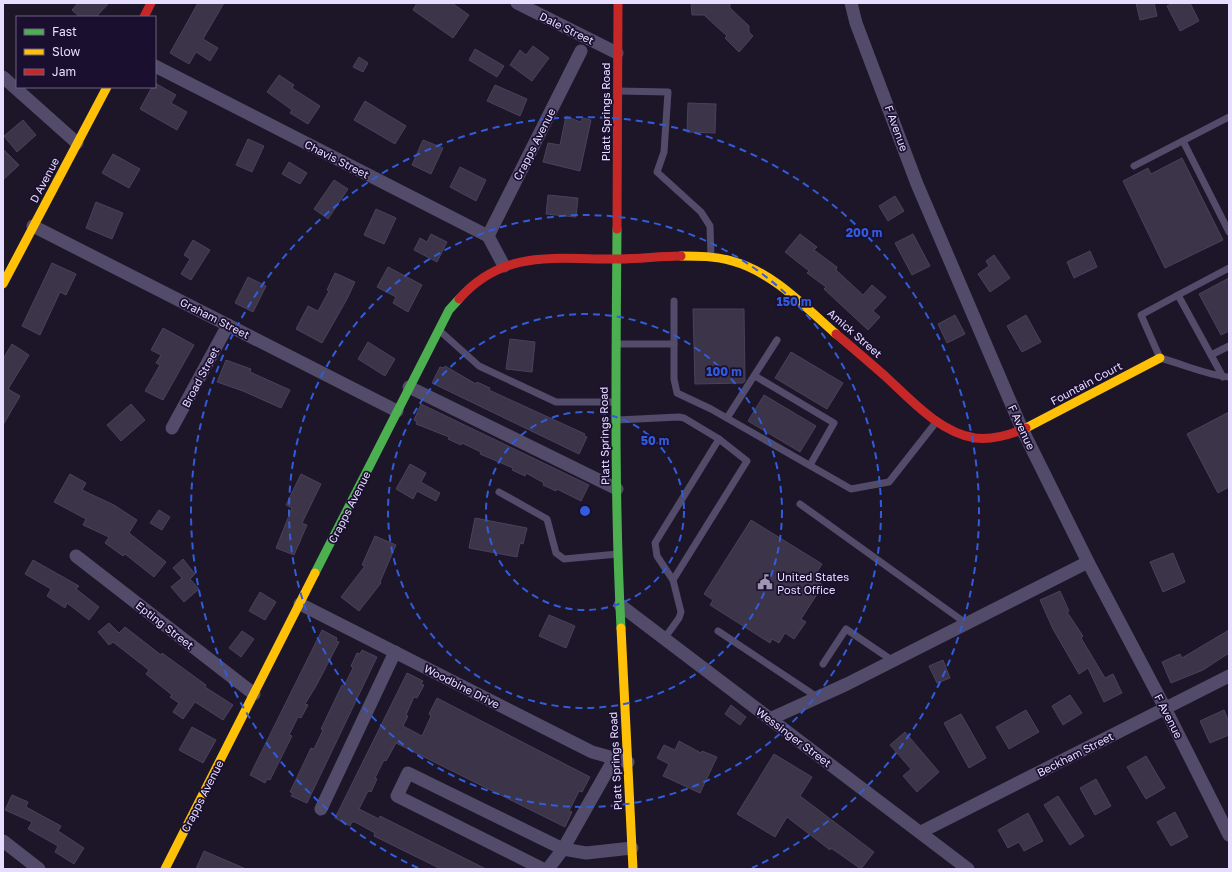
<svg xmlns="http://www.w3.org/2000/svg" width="1232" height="872" font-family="'Golos Text',sans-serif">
  <rect width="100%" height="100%" fill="#1c1628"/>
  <g fill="#3c3549" stroke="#4a415b">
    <path d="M78,3h31l-13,14h-16l-8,-7z"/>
    <path d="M198,3h26l-21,36 15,9 -8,13 -14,-9 -7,12 -19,-11z"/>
    <path d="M417,3h35l17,12 -16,23 -40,-28z"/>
    <path d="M691,3h39v5l19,18v6l4,4 -14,16 -14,-14 2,-2 -23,-21h-12z"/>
    <path d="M1136,3h18l3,13 -17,4z"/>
    <path d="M1173,3h17l9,18 -19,10 -13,-25z"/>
    <path d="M533,46l16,12 -17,23 -22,-16 10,-15 6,5z"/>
    <path d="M475,49l29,17 -7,11 -28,-17z"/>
    <path d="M359,57l9,6 -5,9 -10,-5z"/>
    <path d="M279,75l15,10 -2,3 28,18 -12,18 -18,-11 2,-3 -25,-18z"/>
    <path d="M155,83l21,12 -5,8 16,9 -10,18 -37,-21 12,-22h3z"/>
    <path d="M495,85l32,14 -7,17 -33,-15z"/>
    <path d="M365,101l41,25 -11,18 -41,-24z"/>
    <path d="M688,103l28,1 -1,29 -28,-1z"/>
    <path d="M566,116l14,6 3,-4 8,2 -11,51 -37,-9 5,-19 12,2z"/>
    <path d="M23,120l13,15 -19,17 -13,-16z"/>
    <path d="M248,139l16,7 -12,26 -16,-7z"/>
    <path d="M423,140l20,8 -12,26 -19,-9z"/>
    <path d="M3,149l16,16 -16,15z"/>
    <path d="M113,154l27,15 -11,19 -27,-15z"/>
    <path d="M1182,158l41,82 -58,28 -42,-87 25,-13 3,6z"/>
    <path d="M289,162l18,11 -7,11 -18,-10z"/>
    <path d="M460,167l26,13 -10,21 -26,-14z"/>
    <path d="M334,180l14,9 -20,30 -14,-10z"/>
    <path d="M548,195l30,3 -2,19 -30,-3z"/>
    <path d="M895,196l9,15 -16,10 -9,-15z"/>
    <path d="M96,202l27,11 -11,26 -26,-11z"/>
    <path d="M376,209l20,9 -12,26 -20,-9z"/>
    <path d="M431,234l16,8 -10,20 -23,-12 6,-12 7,4z"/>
    <path d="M800,234l17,13 -3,3 23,17 -1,3 27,25 9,-10 14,12 -13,14 7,6 -12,13 -44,-41 2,-2 -19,-14 2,-2 -24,-19z"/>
    <path d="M913,234l17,32 -18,9 -17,-32z"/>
    <path d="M193,240l17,10 -19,30 -10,-6 9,-15 -6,-4z"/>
    <path d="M1090,251l7,16 -23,11 -7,-16z"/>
    <path d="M994,255l16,23 -20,14 -12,-18 11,-8 -3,-5z"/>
    <path d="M52,263l24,11 -10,21 -6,-3 -20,43 -18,-9z"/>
    <path d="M388,267l34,18 -14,27 -15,-9 3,-6 -19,-10z"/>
    <path d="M335,273l20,9 -8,17 -25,44 -26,-14 12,-23 10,5 11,-20 -2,-1z"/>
    <path d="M248,277l18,9 -13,26 -18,-9z"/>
    <path d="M1229,278v53l-8,4 -22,-41z"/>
    <path d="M693,309h51l1,72 -2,2 -48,1z"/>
    <path d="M955,315l10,19 -18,9 -9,-19z"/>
    <path d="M1026,315l15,27 -19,10 -15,-26z"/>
    <path d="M163,328l31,17 -31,55 -18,-9 15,-26 -4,-2 5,-8 -10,-5z"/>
    <path d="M510,339l25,3 -3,30 -26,-3z"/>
    <path d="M368,342l27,17 -10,17 -27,-17z"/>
    <path d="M12,344l17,11 -21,34 12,7 -17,29v-66z"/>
    <path d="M791,352l52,31 -16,26 -52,-31z"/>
    <path d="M226,360l25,9 -1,3 40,18 -9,18 -38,-17 -26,-9z"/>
    <path d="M445,366l31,18 1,-2 13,6 -1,2 96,44 -1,2 3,1 -8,17 -147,-71 8,-16 4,1z"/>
    <path d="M764,395l52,31 -16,26 -52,-31z"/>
    <path d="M131,404l14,16 -24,21 -14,-16z"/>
    <path d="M421,404l168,81 -8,16 -24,-12 -1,2 -13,-6 1,-2 -18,-10 -1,3 -13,-6 1,-2 -33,-14 1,-2 -19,-9 -1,2 -13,-6 1,-2 -33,-13 1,-2 -3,-2z"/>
    <path d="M1229,412v75l-11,6 -31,-59z"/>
    <path d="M410,464l16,9 -5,9 19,11 -4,8 -19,-10 -4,8 -17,-10z"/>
    <path d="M70,474l16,9 -4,7 32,15 23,15 -8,13 37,29 -12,15 -29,-23 -2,2 -18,-13 4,-6 -26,-12 3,-6 -32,-17z"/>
    <path d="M301,474l20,10 -19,39 5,2 -13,30 -18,-7 16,-40 -6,-3z"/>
    <path d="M159,510l11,7 -8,13 -12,-7z"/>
    <path d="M475,518l52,10 -4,16 -3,-1 -3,14 -48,-9z"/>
    <path d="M751,520l71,44 -9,15 10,6 -22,34 5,3 -12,17 -9,-6 -6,10 -7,-4 -2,4 -60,-38 3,-5 -9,-6z"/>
    <path d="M375,536l21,9 -16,37 1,1 -22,28 -18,-14 24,-31 -3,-1z"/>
    <path d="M1173,553l12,29 -22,10 -13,-30z"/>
    <path d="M183,559l12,15 -5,5 9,10 -15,13 -13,-15 11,-9 -9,-10z"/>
    <path d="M33,560l46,26 -3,3 23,18 -10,13 -22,-17 -2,5 -18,-12 4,-7 -26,-15z"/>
    <path d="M1060,591l9,20 -2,1 16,24 -2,2 24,40 8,-4 9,19 -18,9 -16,-34 -9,6 -26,-45 -13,-29z"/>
    <path d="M260,592l16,10 -11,18 -16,-9z"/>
    <path d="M549,615l26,11 -9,22 -27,-12z"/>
    <path d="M109,623l10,10 6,-6 36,28 1,-2 44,32 -1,2 28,18 -10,15 -28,-18 -12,17 -10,-7 6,-9 -9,-6 2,-2 -26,-21 3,-4 -36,-28 -4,3 -11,-13z"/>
    <path d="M322,630l15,8 -1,3 3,1 -23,44 -11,18 3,1 -7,13 -3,-1 -9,18 3,1 -22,44 -3,-1 -2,4 -15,-8z"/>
    <path d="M1229,630v23l-26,17 -32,13 -9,-21 18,-8 2,4z"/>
    <path d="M242,631l12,8 -13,18 -12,-9z"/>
    <path d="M362,650l15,7 -70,146 -16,-7 2,-3 -3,-1 21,-44 3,1 9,-19 -2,-1 21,-44 2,1 9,-18 -2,-2 6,-13 3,1z"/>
    <path d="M943,660l7,18 -13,5 -8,-17z"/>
    <path d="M407,673l16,8 -2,3 3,1 -7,13 -3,-1 -8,18 2,1 -5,10 19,10 9,-20 -2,-2 8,-16 153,79 -8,15 -3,-1 -10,20 3,1 -7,15 -169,-84 -10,18 -2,-1 -9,18 2,1 -6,13 -3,-1 -9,18 20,10 1,-3 106,53h-45l-67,-33 1,-3 -20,-11h-3l-2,4 -15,-8z"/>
    <path d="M1070,695l12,18 -19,12 -11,-19z"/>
    <path d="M731,705l15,12 -6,8 -15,-11z"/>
    <path d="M1026,710l13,22 -30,17 -13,-22z"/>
    <path d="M1224,710l5,12v13l-19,8 -10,-22z"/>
    <path d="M961,714l25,44 -17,10 -25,-45z"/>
    <path d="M192,727l24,13 -13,23 -24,-13z"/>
    <path d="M905,732l34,40 -22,20 -14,-16 8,-7 -21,-24z"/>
    <path d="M679,741l22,12 1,-2 15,6 -17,36 -37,-17 6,-12 -12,-6 7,-13 11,5z"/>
    <path d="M774,754l38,23 -12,19 74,56 -13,17 -30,-21 -1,2 -43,-33 -12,20 -38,-23z"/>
    <path d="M1146,756l19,32 -19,11 -19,-32z"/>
    <path d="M1096,779l15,27 -16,9 -15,-27z"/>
    <path d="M12,795l16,7 -2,5 35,19 -3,5 26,17 -10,16 -19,-12 3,-6 -30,-17 4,-7 -27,-12z"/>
    <path d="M1058,796l26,40 -14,9 -26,-40z"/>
    <path d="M1175,812l13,25 -17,9 -14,-24z"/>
    <path d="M1028,813l15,28 -19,10 -5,-9 -11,6 -10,-18z"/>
    <path d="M204,851l42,18h-50z"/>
  </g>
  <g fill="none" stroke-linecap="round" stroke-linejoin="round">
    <g stroke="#524b69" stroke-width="7">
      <path d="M618,91l50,1 -4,60 -7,20 44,40 9,14 1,31"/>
      <path d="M1183,141l46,91"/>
      <path d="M1134,166l95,-49"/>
      <path d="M1178,295l-37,20 19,43c23,6 46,17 69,19"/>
      <path d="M674,301v78l3,14 34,16 140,80 38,-7 48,-61"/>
      <path d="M440,331l39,35 77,36h60"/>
      <path d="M616,344h58"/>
      <path d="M1211,355l18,-9"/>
      <path d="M755,376l79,47 -24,42"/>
      <path d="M1223,377l-45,-82 51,-27"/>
      <path d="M727,418l50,-78"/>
      <path d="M617,420l62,-3 5,1 35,21 28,22 -74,119 8,32 -2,6 -15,21"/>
      <path d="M499,492l48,27 9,34 8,6 54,-5"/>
      <path d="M800,504l167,120"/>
      <path d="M673,580l-16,-24 -2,-13 64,-104"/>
      <path d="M718,631l99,66"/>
      <path d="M823,664l23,-35 47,32"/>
    </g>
    <g stroke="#524b69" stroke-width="13">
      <path d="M517,3l100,50"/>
      <path d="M851,3l5,20 61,161 105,245 66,133 77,146 64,127"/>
      <path d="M155,66l333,170 16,30"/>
      <path d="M3,77l74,66"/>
      <path d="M33,226l364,185"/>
      <path d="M488,236l93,-185"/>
      <path d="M409,387l208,102"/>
      <path d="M172,428l56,-103"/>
      <path d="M76,556l178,138"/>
      <path d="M300,604l292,148 36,10"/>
      <path d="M620,605l348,264"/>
      <path d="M770,719l77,-35 241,-122"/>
      <path d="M321,809l74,-157"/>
      <path d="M921,832l308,-156"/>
      <path d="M3,841l36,28"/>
      <path d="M543,869l-146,-73 11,-23 155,76 23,4 46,-5"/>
      <path d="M548,869l15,-20 51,-90"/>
    </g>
    <g stroke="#4caf50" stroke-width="9">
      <path d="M617,229c-1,133 -3,266 4,399"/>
      <path d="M315,573l134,-263 10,-11"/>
    </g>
    <g stroke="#ffc107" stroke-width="9">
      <path d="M681,256c17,0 34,0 51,5 41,11 73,46 104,73"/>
      <path d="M3,284l104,-197"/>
      <path d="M1026,428l134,-70"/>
      <path d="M621,628l12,241"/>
      <path d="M165,869l150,-296"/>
    </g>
    <g stroke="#c62828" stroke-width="9">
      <path d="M144,17l7,-14"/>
      <path d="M617,229l1,-226"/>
      <path d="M459,299c46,-52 100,-39 161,-40 20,0 40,-3 61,-3"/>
      <path d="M836,334c17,14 33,28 49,42 25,23 55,57 90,62 18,2 35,-3 51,-10"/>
    </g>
  </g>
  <g fill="none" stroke="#315cdc" stroke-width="2" stroke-dasharray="7 5">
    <circle cx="585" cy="511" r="99"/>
    <circle cx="585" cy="511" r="197"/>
    <circle cx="585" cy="511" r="296"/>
    <path d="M418 868A394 394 0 1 1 752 868"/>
  </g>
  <defs>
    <g id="civic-bare" transform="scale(1.2)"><path d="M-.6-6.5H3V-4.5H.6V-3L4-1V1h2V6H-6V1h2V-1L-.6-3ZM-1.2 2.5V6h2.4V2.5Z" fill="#a097b4" stroke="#1a0f2f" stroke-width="2.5" paint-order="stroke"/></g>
  </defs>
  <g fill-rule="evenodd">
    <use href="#civic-bare" x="765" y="582"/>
  </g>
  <g text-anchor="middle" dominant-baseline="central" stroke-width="3.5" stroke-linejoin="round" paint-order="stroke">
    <g font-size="11" fill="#e7ddff" stroke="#1a0f2f">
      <text transform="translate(567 28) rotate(26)">Dale Street</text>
      <text transform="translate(605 112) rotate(-90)">Platt Springs Road</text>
      <text transform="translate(897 128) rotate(70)">F Avenue</text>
      <text transform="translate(534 144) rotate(-63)">Crapps Avenue</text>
      <text transform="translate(337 159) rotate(27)">Chavis Street</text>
      <text transform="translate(44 180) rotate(-62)">D Avenue</text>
      <text transform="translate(215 318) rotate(27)">Graham Street</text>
      <text transform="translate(855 333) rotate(41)">Amick Street</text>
      <text transform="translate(200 377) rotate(-62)">Broad Street</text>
      <text transform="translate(1086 383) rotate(-28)">Fountain Court</text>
      <text transform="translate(1022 427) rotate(65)">F Avenue</text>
      <text transform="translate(604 436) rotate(-91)">Platt Springs Road</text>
      <text transform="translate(349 507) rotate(-63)">Crapps Avenue</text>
      <text transform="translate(165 625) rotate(38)">Epting Street</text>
      <text transform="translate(462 686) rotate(27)">Woodbine Drive</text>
      <text transform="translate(1169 716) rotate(63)">F Avenue</text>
      <text transform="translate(794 737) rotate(37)">Wessinger Street</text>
      <text transform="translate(1075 754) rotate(-27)">Beckham Street</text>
      <text transform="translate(615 761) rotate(-93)">Platt Springs Road</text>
      <text transform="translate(202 796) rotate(-63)">Crapps Avenue</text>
    </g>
    <g font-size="11" fill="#e7ddff" stroke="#1a0f2f" text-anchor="start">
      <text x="777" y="576">United States<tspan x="777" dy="13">Post Office</tspan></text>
    </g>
  </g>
  <circle cx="585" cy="511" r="6" fill="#315cdc" stroke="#1a0f2f" stroke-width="2"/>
  <g font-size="12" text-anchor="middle" font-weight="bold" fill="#315cdc" stroke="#1a0f2f" stroke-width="3.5" stroke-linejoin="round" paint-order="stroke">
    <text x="864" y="237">200 m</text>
    <text x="794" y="306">150 m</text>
    <text x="724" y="376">100 m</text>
    <text x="655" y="445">50 m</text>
  </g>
  <rect width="1232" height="872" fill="none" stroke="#e7ddff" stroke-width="8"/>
  <rect x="16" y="16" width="140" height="72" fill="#1a0f2f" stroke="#6c6182"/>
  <rect x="24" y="29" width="20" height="6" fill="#4caf50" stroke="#6c6182"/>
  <text x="52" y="36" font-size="12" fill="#e7ddff">Fast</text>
  <rect x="24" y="49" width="20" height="6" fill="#ffc107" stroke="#6c6182"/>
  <text x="52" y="56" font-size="12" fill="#e7ddff">Slow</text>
  <rect x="24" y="69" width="20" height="6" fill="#c62828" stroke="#6c6182"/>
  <text x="52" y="76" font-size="12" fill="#e7ddff">Jam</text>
</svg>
